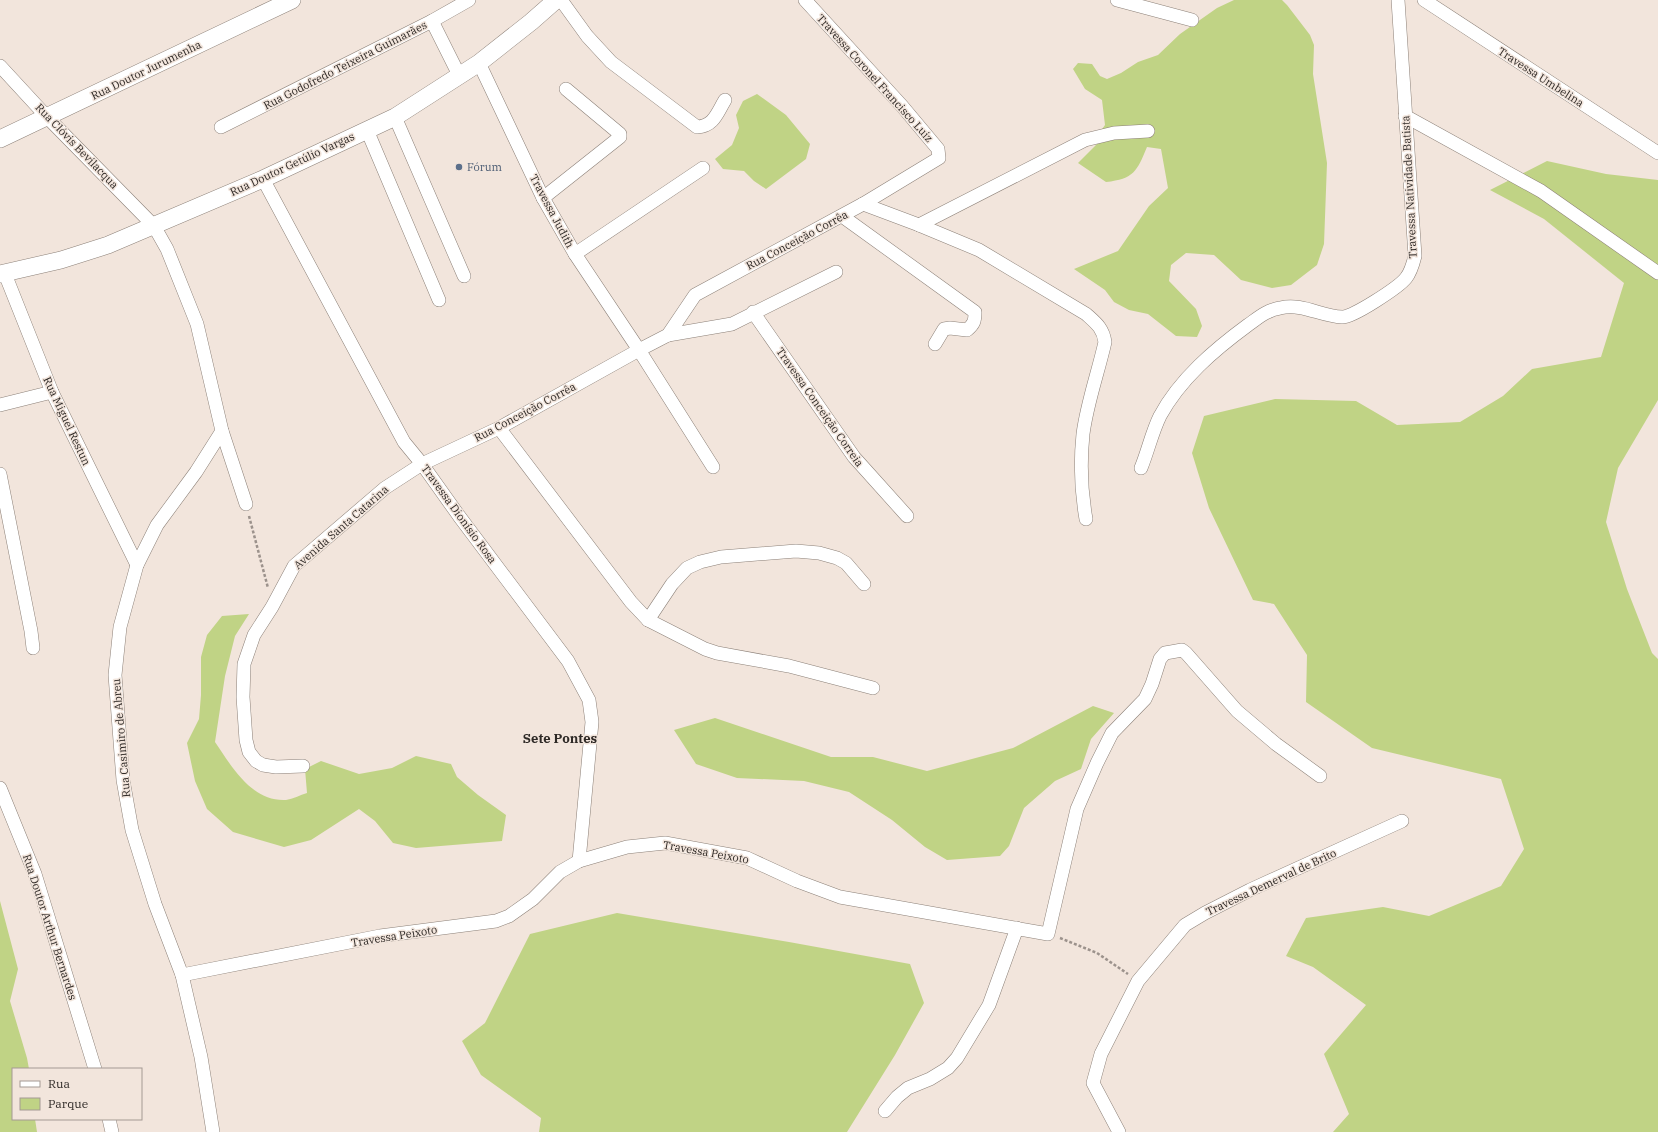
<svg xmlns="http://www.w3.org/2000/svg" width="1658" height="1132" font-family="'IBM Plex Serif',serif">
  <rect width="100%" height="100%" fill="#f2e5dc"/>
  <g fill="#c0d385">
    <path d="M1234,0h48l5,5 23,30 4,10 -1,29 14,89 -3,81 -7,21 -26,20 -19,3 -31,-8 -27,-25 -28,-2 -15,12 -2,16 27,28 6,17 -5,11 -21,-1 -28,-22 -19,-4 -15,-8 -9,-12 -31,-21 44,-18 31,-45 19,-18 -7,-39 -14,-2c-10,24 -13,32 -41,35l-28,-19 20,-20 2,-11 5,-7 -3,-25 -17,-11 -12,-20 5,-6 14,1 8,12 7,3 14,-6 17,-11 20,-7 22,-21 37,-26z"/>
    <path d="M757,94l29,21 24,29 -4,15 -40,30 -12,-8 -10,-10 -21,-2 -8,-10 17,-14 7,-17 -3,-13 7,-14z"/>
    <path d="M1547,161l59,13 52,6v220l-40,68 -12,54 21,67 25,64 6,6v473h-325l16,-18 -25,-60 42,-49 -53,-38 -27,-11 20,-38 77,-11 46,9 72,-30 23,-37 -23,-70 -129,-31 -66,-46 1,-47 -33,-51 -21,-4 -44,-92 -17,-55 12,-37 71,-17 81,2 41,24 63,-3 43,-26 29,-27 69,-12 23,-74 -80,-64 -54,-29z"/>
    <path d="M249,614l-14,22 -10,40 -10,66c17,25 37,60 71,58 7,-1 14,-5 21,-7l-2,-24 16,-8 38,13 33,-6 24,-12 35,8 6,13 21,18 28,20 -4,26 -86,7 -23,-5 -18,-22 -16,-12 -48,31 -27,7 -51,-15 -26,-23 -12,-28 -8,-38 12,-24 2,-24v-38l6,-22 15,-19z"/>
    <path d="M1093,706l21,7 -23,26 -10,30 -26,12 -31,27 -15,38 -9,10 -53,4 -22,-13 -33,-27 -43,-28 -45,-11 -67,-3 -41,-14 -22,-34 41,-12 116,39h42l54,14 86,-23z"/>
    <path d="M0,901l18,68 -8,32 17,57 2,11h-16v50h22l2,13h-37z"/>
    <path d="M617,913l172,29 121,22 14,39 -29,52 -48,77h-308l2,-14 -60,-43 -19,-34 23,-18 45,-89z"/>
  </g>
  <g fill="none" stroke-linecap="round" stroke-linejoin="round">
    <g stroke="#8c8078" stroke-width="14">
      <g id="minor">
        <path d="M561,0l26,36 24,26 86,65c17,-1 20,-14 28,-27"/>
        <path d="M1117,0l75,20"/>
        <path d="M1424,0l234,153"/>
        <path d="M432,21l27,54"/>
        <path d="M479,63l64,135 32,56 64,96 74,117"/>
        <path d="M0,66l48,52 106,108 13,23 30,75 25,107 -26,41 -39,53 -20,40 -17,62 -5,48 8,105 9,50 23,74 27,71 19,82 12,75"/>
        <path d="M1405,116l136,75 117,82"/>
        <path d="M395,117l69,159"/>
        <path d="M221,127l211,-106 37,-21"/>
        <path d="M367,130l72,170"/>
        <path d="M263,179l141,263 18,22 37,52 109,145 21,39 3,22 -13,139"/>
        <path d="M543,198l77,-61v-3l-54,-45"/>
        <path d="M863,204l56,21 60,25 107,64c10,9 17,14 19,28 -7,31 -18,61 -22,92 -3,29 -2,57 3,85"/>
        <path d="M842,216l133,96c0,9 -1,12 -8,18l-17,-2 -6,1 -9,15"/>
        <path d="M919,225l166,-85 29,-7 34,-2"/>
        <path d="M575,254l128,-86"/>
        <path d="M5,274l47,118 85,173"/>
        <path d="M753,312l101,145 53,59"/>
        <path d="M668,335l64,-11 104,-52"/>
        <path d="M0,405l52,-13"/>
        <path d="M499,428l132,174 17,18 57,29 12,4 72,13 84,22"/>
        <path d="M222,431l24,73"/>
        <path d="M1141,468c7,-17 11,-36 19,-52 20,-37 54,-66 88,-91 10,-7 19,-15 32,-17 23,-5 40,8 62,9 10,1 57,-30 64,-39 5,-6 7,-14 9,-22l-17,-256"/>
        <path d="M0,474l31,157 2,17"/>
        <path d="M648,620l24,-36 15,-16 13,-6 21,-5 75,-6 23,2 18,5 9,5 18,21"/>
        <path d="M303,766l-27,1 -13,-2 -7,-4 -7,-9 -3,-12 -3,-43 1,-33 10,-29 18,-28 22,-41 91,-78 37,-24 77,-36 140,-78 29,-15 27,-40 168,-91 76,-46 -1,-9 -36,-43 -97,-106"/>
        <path d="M0,788l35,86 60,195"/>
        <path d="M182,975l198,-39 116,-15 13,-5 24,-17 27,-27 19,-11 48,-14 38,-4 82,15 50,23 43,16 208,37 29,-125 20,-46 15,-30 33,-34 7,-15 8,-25 5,-6 6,-1 11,-2 4,3 51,58 39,33 44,32"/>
        <path d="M885,1111l12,-14 11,-9 22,-9 18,-11 9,-10 32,-53 28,-77"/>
        <path d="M109,1119l3,13"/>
        <path d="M1119,1132l-26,-49 8,-29 37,-73 47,-56 20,-12 45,-23 152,-69"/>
      </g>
    </g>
    <g stroke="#8c8078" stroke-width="18">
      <g id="major">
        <path d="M0,139l292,-139"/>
        <path d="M0,274l61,-14 47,-15 155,-66 132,-62 84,-54 52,-41 25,-22"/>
      </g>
    </g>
    <g stroke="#9c928c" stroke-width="2.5" stroke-dasharray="3 2" stroke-linecap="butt">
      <path d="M249,516l19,72"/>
      <path d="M1060,938l37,15 31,21"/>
    </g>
    <use href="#minor" stroke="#fff" stroke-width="13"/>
    <use href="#major" stroke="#fff" stroke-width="17"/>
  </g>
  <circle fill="#5c6f8a" stroke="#f2e5dc" stroke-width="1.5" cx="459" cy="167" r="4"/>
  <g text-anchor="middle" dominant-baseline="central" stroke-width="3" stroke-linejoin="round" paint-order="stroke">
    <g font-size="11" fill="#2e2926" stroke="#f2e5dc">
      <text transform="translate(345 65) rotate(-27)">Rua Godofredo Teixeira Guimarães</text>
      <text transform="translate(146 70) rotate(-26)">Rua Doutor Jurumenha</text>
      <text transform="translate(1541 77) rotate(33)">Travessa Umbelina</text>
      <text transform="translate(875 78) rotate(48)">Travessa Coronel Francisco Luiz</text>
      <text transform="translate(77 146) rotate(46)">Rua Clóvis Bevilacqua</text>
      <text transform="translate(292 164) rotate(-25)">Rua Doutor Getúlio Vargas</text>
      <text transform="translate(1409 187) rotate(-93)">Travessa Natividade Batista</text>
      <text transform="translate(552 211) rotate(62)">Travessa Judith</text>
      <text transform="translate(797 240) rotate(-28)">Rua Conceição Corrêa</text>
      <text transform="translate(820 407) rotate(55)">Travessa Conceição Correia</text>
      <text transform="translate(525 412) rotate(-28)">Rua Conceição Corrêa</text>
      <text transform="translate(67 421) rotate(65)">Rua Miguel Restun</text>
      <text transform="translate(459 514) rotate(54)">Travessa Dionísio Rosa</text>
      <text transform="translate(341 527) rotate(-41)">Avenida Santa Catarina</text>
      <text transform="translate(121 738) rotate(-95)">Rua Casimiro de Abreu</text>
      <text transform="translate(706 852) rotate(10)">Travessa Peixoto</text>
      <text transform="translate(1271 882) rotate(-25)">Travessa Demerval de Brito</text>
      <text transform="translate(50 927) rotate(72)">Rua Doutor Arthur Bernardes</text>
      <text transform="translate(394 936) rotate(-9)">Travessa Peixoto</text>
    </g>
    <g font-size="11" fill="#4e5e75" stroke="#f2e5dc" text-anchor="start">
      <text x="467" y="167">Fórum</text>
    </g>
    <g font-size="13" font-weight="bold" fill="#2e2926" stroke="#f2e5dc">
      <text x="560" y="738">Sete Pontes</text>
    </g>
  </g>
  <rect x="12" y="1068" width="130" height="52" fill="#f2e5dc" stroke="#a49a93"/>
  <rect x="20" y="1081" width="20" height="6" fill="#ffffff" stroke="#a49a93"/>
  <text x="48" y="1088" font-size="12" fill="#2e2926">Rua</text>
  <rect x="20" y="1098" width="20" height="12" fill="#c0d385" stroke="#a49a93"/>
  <text x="48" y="1108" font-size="12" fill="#2e2926">Parque</text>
</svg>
